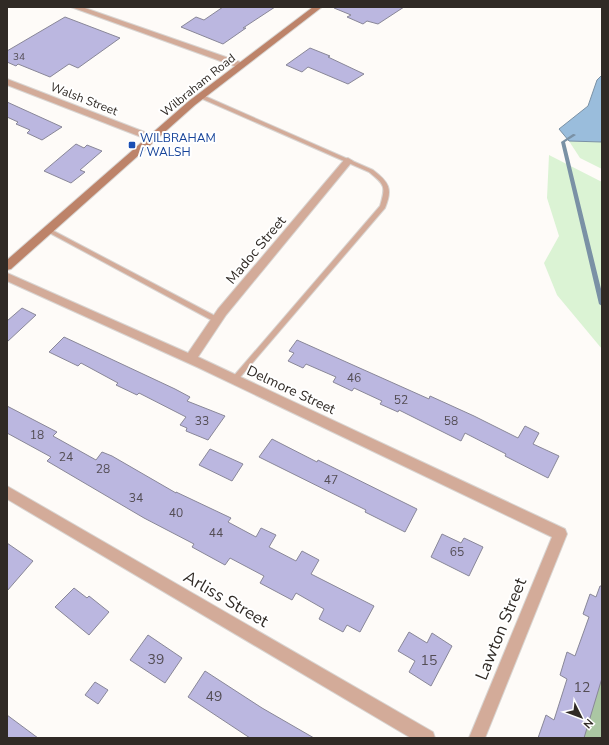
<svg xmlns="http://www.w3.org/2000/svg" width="609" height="745" font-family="'Nunito Sans',sans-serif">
  <rect width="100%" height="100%" fill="#fefbf8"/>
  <g fill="#dbf3d4">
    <path d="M569,141l33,1v27l-22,-11z"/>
    <path d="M549,155l53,27v167l-45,-54 -13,-32 15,-27 -12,-38z"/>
  </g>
  <path fill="#abc7a3" d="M602,591v147h-42l27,-116z"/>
  <path fill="#9abddc" stroke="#7a91a5" d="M602,75v67l-33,-1 -10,-12 29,-23 9,-26z"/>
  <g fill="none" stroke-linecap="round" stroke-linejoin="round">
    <path fill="#7a91a5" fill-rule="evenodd" d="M573,134h1l2,1 -11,7 37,151v13l-3,-2 -38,-162z"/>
  </g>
  <g fill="#bbb7e0" stroke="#898798">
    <path d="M223,7h52l-32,21h3l-23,16 -42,-17 15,-10 8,3z"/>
    <path d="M334,7h70l-26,17 -11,-3 -4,3 -16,-7 4,-2 -17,-7z"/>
    <path d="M65,17l55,21 -42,30 -9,-4 -19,13 -32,-13 -2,2 -9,-4v-11z"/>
    <path d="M310,48l20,8 -2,1 36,17 -16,10 -40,-17 -6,5 -16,-7z"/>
    <path d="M7,102l55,25 -20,13 -15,-7 3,-3 -14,-6 2,-2 -11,-5z"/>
    <path d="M76,144l8,4 3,-3 15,6 -22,19 5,2 -14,11 -27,-12z"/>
    <path d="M22,308l14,7 -29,27v-21z"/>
    <path d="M64,337l111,52 15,8 -3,4 38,15 -17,24 -22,-9 1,-3 -7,-3 6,-8 -47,-24 -2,2 -21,-10 2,-2 -37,-20 -3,3 -29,-14z"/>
    <path d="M297,340l132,59 1,-3 44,20 44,22 7,-12 14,7 -6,11 26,12 -11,22 -43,-22 1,-2 -41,-21 -4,8 -62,-31 -1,2 -18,-8 2,-3 -28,-13 -2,3 -19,-9 3,-5 -30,-13 -3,4 -15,-7 6,-8 -5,-2z"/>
    <path d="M7,406l50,26 -4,4 43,24 6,-8 10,4 64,37v-1l55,26 -3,4 28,15 5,-9 15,7 -7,12 27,14 6,-10 17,9 -8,14 63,32 -14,26 -13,-7 -4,7 -24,-13 5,-10 -28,-16 -4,7 -32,-17 4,-7 -34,-18 -5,7 -33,-18 2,-3 -50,-26 -97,-57 4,-4 -44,-24z"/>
    <path d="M272,439l45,23 1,-2 99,49 -12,23 -40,-20 1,-2 -107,-53z"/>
    <path d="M210,449l33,15 -11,17 -33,-16z"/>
    <path d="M442,534l19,9 3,-5 19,9 -14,29 -38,-19z"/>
    <path d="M7,543l26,18 -26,30z"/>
    <path d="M600,586h2v92l-18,60h-46l8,-23 8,5 13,-41 -7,-4 7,-23 8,4 14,-39 -6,-3 7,-20 6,3z"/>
    <path d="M74,588l13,10 2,-2 20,16 -20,23 -34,-28z"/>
    <path d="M409,632l18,11 5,-10 20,13 -21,40 -22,-14 6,-11 -17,-10z"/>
    <path d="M148,635l34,23 -17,25 -35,-23z"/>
    <path d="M205,671l57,37 52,30h-64l-62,-41z"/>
    <path d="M95,682l13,8 -10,14 -13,-9z"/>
    <path d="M7,715l31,23h-31z"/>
  </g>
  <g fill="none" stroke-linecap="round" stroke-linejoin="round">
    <g stroke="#d9d5d2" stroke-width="2">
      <g id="service">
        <path d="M200,94l173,76c16,12 20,19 12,38l-149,174h-4l-2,-2 2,-2 148,-172c6,-20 5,-21 -11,-34l-171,-75 -1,-1z"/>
        <path d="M48,228l171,90 1,2 -3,3 -2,-1 -169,-91 -1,-1z"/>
      </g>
    </g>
    <g stroke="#d9d5d2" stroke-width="2">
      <g id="minor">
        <path d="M71,7h11l161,56 1,2 -1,2h-6z"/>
        <path d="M348,158l5,3 -2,2 -125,152 -28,42 367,172 2,5 -82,204h-16l83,-201 -355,-170 -190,-86v-8l181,80 30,-44 127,-150z"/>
        <path d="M7,486l426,246 2,6h-24l-404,-239z"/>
      </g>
    </g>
    <g stroke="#d9d5d2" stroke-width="2">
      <path id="tertiary" d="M7,79l148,57 2,2 -5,3 -3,-1 -142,-55z"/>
    </g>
    <g stroke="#d9d5d2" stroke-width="2">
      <path id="secondary" d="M313,7h9l-127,98 -184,164 -4,1v-10l182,-159z"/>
    </g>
    <use href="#service" fill="#d3ab99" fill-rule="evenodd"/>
    <use href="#minor" fill="#d3ab99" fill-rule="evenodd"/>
    <use href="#tertiary" fill="#d3ab99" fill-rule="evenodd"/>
    <use href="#secondary" fill="#bd8369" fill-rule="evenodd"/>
  </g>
  <rect fill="#1a4fb4" stroke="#fff" stroke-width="1.5" x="128" y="141" width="8" height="8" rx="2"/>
  <g text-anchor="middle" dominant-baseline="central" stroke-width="4" stroke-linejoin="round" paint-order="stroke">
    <g font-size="10" fill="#534d54">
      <text x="19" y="57">34</text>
    </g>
    <g font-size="12" fill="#302a25" stroke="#fff">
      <text transform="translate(198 85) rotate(-39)">Wilbraham Road</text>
      <text transform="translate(84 99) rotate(21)">Walsh Street</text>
    </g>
    <g font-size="12" fill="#164399" stroke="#fff" text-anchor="start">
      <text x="140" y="138">WILBRAHAM<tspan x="140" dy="14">/ WALSH</tspan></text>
    </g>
    <g font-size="12" fill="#534d54">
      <text x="354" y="378">46</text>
      <text x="401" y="400">52</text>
      <text x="202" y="421">33</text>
      <text x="451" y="421">58</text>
      <text x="37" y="435">18</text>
      <text x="66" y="457">24</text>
      <text x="103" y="469">28</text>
      <text x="331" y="480">47</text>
      <text x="136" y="498">34</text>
      <text x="176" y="513">40</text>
      <text x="216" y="533">44</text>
      <text x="457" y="552">65</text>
    </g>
    <g font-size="14" fill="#302a25" stroke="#fff">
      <text transform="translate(256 250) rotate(-50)">Madoc Street</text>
      <text transform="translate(291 390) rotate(25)">Delmore Street</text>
    </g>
    <g font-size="14" fill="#534d54">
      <text x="156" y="659">39</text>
      <text x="429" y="660">15</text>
      <text x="582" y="687">12</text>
      <text x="214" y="696">49</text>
    </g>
    <g font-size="17" fill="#302a25" stroke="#fff">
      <text transform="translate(226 599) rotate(30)">Arliss Street</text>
      <text transform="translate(501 629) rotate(-68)">Lawton Street</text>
    </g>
  </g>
  <rect width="609" height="745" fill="none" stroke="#302a25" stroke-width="16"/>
  <g transform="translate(581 717) rotate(132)" stroke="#ffffff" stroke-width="3" paint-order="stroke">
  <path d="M0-3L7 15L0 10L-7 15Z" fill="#302a25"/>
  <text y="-6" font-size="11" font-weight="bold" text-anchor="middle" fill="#302a25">N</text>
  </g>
</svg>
